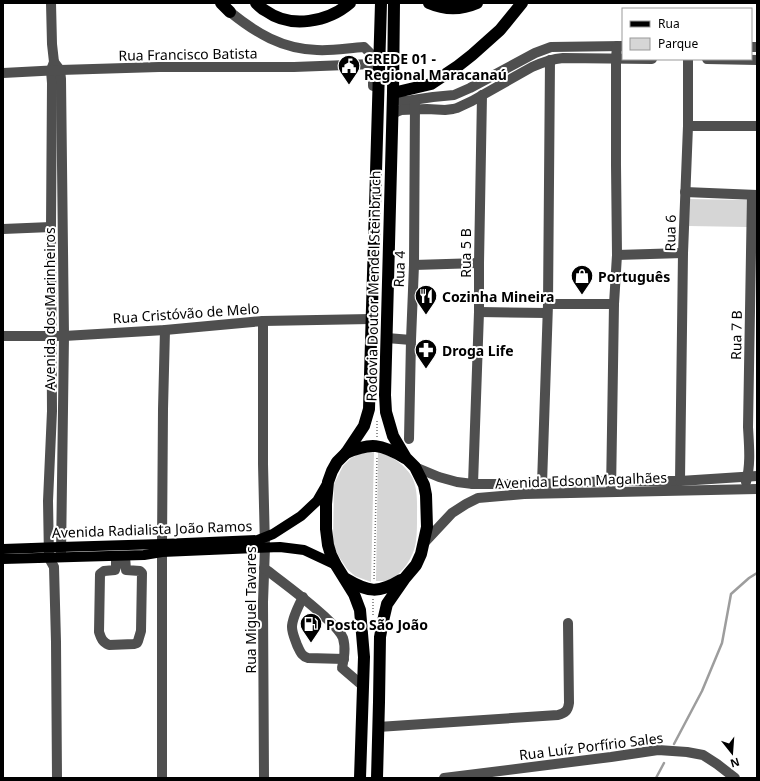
<svg xmlns="http://www.w3.org/2000/svg" width="760" height="781" font-family="'Noto Sans',sans-serif">
  <rect width="100%" height="100%" fill="#fff"/>
  <g fill="#d6d6d6">
    <path d="M689,199l59,1 -1,27 -58,-1z"/>
    <path d="M368,452h6l-3,130 -16,-6 -8,-7 -9,-14 -5,-11 1,-60 9,-18 8,-8 8,-4z"/>
    <path d="M378,452c13,3 27,13 34,25 6,12 5,26 5,40 0,8 0,16 -1,24 -2,16 -14,35 -30,40 -3,0 -7,0 -10,0z"/>
  </g>
  <g fill="none" stroke-linecap="round" stroke-linejoin="round">
    <g stroke="#9d9d9d" stroke-width="2.5">
      <path d="M674,744l28,-53 20,-48 9,-49 18,-16 8,-5"/>
      <path d="M656,778l8,-15"/>
    </g>
    <g stroke="#717171" stroke-width="1.5" stroke-dasharray="1 2" stroke-linecap="butt">
      <path d="M377,437v-16"/>
      <path d="M374,579l3,-122"/>
      <path d="M373,615v-16"/>
    </g>
    <g stroke="#4f4f4f" stroke-width="10">
      <path d="M51,3l1,41 2,18 -3,8 1,13 -1,144 1,184 -4,90 1,57 5,9 2,75 1,136"/>
      <path d="M230,12c26,21 52,37 87,38 15,1 31,-2 47,-3l6,6 3,6v27"/>
      <path d="M751,47h6"/>
      <path d="M707,59l50,1"/>
      <path d="M54,62l6,8 1,9 3,257 -3,219"/>
      <path d="M3,73l57,-3 99,-3h135l79,-3"/>
      <path d="M393,97l7,4h6l27,-4 21,-2 16,-7 65,-35 16,-6 72,-1"/>
      <path d="M392,116l4,-4 5,-2 26,-1 18,1 8,-1 4,-1 15,-7 60,-34c11,-5 20,-8 31,-9l89,1"/>
      <path d="M688,126h69"/>
      <path d="M685,192l72,3"/>
      <path d="M3,229l48,-2"/>
      <path d="M617,255l66,-2"/>
      <path d="M414,265l65,-2"/>
      <path d="M548,304h66"/>
      <path d="M479,312l68,1"/>
      <path d="M263,321v143l2,83 -2,55 1,176"/>
      <path d="M3,336h61l101,-6 98,-9 108,-2"/>
      <path d="M387,338l24,2"/>
      <path d="M409,439l2,-99 3,-75 1,-165"/>
      <path d="M415,467l24,10 18,5 16,2h69l69,-3h69l77,-5"/>
      <path d="M680,481l3,-228 5,-127v-67"/>
      <path d="M746,482c5,-17 3,-37 2,-55l4,-232"/>
      <path d="M473,484l6,-172v-49l3,-168"/>
      <path d="M542,484l6,-180 2,-244"/>
      <path d="M611,492l3,-188 3,-49 -1,-90v-106l1,-13"/>
      <path d="M162,544l1,-135 2,-79"/>
      <path d="M423,544l29,-31 14,-9 12,-6 46,-4 233,-5"/>
      <path d="M116,556v11l-1,3 -11,1 -4,3 -1,58c2,6 3,10 10,13l25,-1 3,-1 1,-2 3,-10 1,-58 -2,-2 -14,-1 -1,-14"/>
      <path d="M264,568c21,16 42,31 61,49 6,6 14,12 18,21 3,10 1,20 -1,30l21,18"/>
      <path d="M303,597c-4,8 -11,21 -11,30 0,6 3,12 5,18 3,6 4,11 11,13l36,1"/>
      <path d="M378,727l180,-12c7,-2 10,-4 11,-12l-1,-80"/>
      <path d="M162,778v-226"/>
      <path d="M444,778l167,-21 47,-7 29,2 16,3 14,9 18,14"/>
    </g>
    <g stroke="#000" stroke-width="10">
      <path d="M3,549l57,-2 102,-3 96,-4 15,-6 28,-18 16,-15 11,-19"/>
      <path d="M3,559l141,-4 18,-3 118,-5 24,3 32,15"/>
    </g>
    <g stroke="#000" stroke-width="12">
      <path d="M221,3l9,9"/>
      <path d="M256,3c3,3 6,6 10,8 25,18 62,11 84,-8"/>
      <path d="M429,3c16,7 32,7 48,0"/>
      <path d="M393,93l38,-9 27,-18 14,-11 28,-25 22,-27"/>
      <path d="M346,453c25,-11 35,-9 59,5"/>
      <path d="M346,579c22,13 32,15 55,1"/>
      <path d="M360,778l4,-121 -4,-47 -6,-16 -18,-29 -5,-10 -3,-10 -2,-16v-25l2,-22 4,-11 5,-9 9,-9 18,-27 5,-17 12,-406"/>
      <path d="M377,778l2,-76 1,-65 3,-16 4,-17 18,-26 11,-13 5,-11 6,-27 -1,-32 -2,-10 -9,-18 -9,-9 -13,-22 -7,-24 -1,-17 8,-302 1,-90"/>
    </g>
  </g>
  <defs>
    <g id="civic-pin" transform="scale(1.15)"><path d="M0 17L-7.5 6A9.5 9.5 0 1 1 7.5 6Z" fill="#000" stroke="#fff"/><path d="M-.6-6.5H3V-4.5H.6V-3L4-1V1h2V6H-6V1h2V-1L-.6-3ZM-1.2 2.5V6h2.4V2.5Z" fill="#fff"/></g>
    <g id="shop-pin" transform="scale(1.15)"><path d="M0 17L-7.5 6A9.5 9.5 0 1 1 7.5 6Z" fill="#000" stroke="#fff"/><path d="M-5-2.5h2.3a2.7 3.5 0 0 1 5.4 0H5L5.5 6h-11ZM-1.5-2.5h3a1.5 2.3 0 0 0-3 0Z" fill="#fff"/></g>
    <g id="restaurant-pin" transform="scale(1.15)"><path d="M0 17L-7.5 6A9.5 9.5 0 1 1 7.5 6Z" fill="#000" stroke="#fff"/><path d="M-5-6h1v4h1v-4h1v4h1v-4h1v5L-1.5 .5V6h-2V.5L-5-1ZM5-6V6H3V1.5H1.5Q1.5-4 5-6Z" fill="#fff"/></g>
    <g id="pharmacy-pin" transform="scale(1.15)"><path d="M0 17L-7.5 6A9.5 9.5 0 1 1 7.5 6Z" fill="#000" stroke="#fff"/><path d="M-2-6h4v4h4v4h-4v4h-4v-4h-4v-4h4Z" fill="#fff"/></g>
    <g id="fuel-pin" transform="scale(1.15)"><path d="M0 17L-7.5 6A9.5 9.5 0 1 1 7.5 6Z" fill="#000" stroke="#fff"/><path d="M-5.5-6h7V0h2V4h1.3V-2.5L3-4.5l.8-.8L6-3V5H2.5V1h-1V6h-7ZM-4.2-4.7v3.2H.2V-4.7Z" fill="#fff"/></g>
  </defs>
  <g fill-rule="evenodd">
    <use href="#civic-pin" x="349" y="66"/>
    <use href="#shop-pin" x="582" y="276"/>
    <use href="#restaurant-pin" x="426" y="296"/>
    <use href="#pharmacy-pin" x="426" y="350"/>
    <use href="#fuel-pin" x="311" y="624"/>
  </g>
  <g text-anchor="middle" dominant-baseline="central" stroke-width="4" stroke-linejoin="round" paint-order="stroke">
    <g font-size="14" fill="#000" stroke="#fff">
      <text transform="translate(188 54) rotate(-1)">Rua Francisco Batista</text>
      <text transform="translate(670 233) rotate(-89)">Rua 6</text>
      <text transform="translate(465 253) rotate(-90)">Rua 5 B</text>
      <text transform="translate(399 269) rotate(-88)">Rua 4</text>
      <text transform="translate(373 286) rotate(-89)">Rodovia Doutor Mendel Steinbruch</text>
      <text transform="translate(49 309) rotate(-90)">Avenida dos Marinheiros</text>
      <text transform="translate(186 313) rotate(-4)">Rua Cristóvão de Melo</text>
      <text transform="translate(736 335) rotate(-89)">Rua 7 B</text>
      <text transform="translate(581 480) rotate(-2)">Avenida Edson Magalhães</text>
      <text transform="translate(152 529) rotate(-2)">Avenida Radialista João Ramos</text>
      <text transform="translate(250 610) rotate(-90)">Rua Miguel Tavares</text>
      <text transform="translate(591 746) rotate(-7)">Rua Luíz Porfírio Sales</text>
    </g>
    <g font-size="14" font-weight="bold" fill="#000" stroke="#fff" text-anchor="start">
      <text x="364" y="58">CREDE 01 -<tspan x="364" dy="16">Regional Maracanaú</tspan></text>
      <text x="598" y="276">Português</text>
      <text x="442" y="296">Cozinha Mineira</text>
      <text x="442" y="350">Droga Life</text>
      <text x="326" y="624">Posto São João</text>
    </g>
  </g>
  <rect width="760" height="781" fill="none" stroke="#000000" stroke-width="8"/>
  <rect x="622" y="8" width="130" height="52" fill="#ffffff" stroke="#999999"/>
  <rect x="630" y="21" width="20" height="6" fill="#000000" stroke="#999999"/>
  <text x="658" y="28" font-size="12" fill="#000000">Rua</text>
  <rect x="630" y="38" width="20" height="12" fill="#d6d6d6" stroke="#999999"/>
  <text x="658" y="48" font-size="12" fill="#000000">Parque</text>
  <g transform="translate(732 753) rotate(163)" stroke="#ffffff" stroke-width="3" paint-order="stroke">
  <path d="M0-3L7 15L0 10L-7 15Z" fill="#000000"/>
  <text y="-6" font-size="11" font-weight="bold" text-anchor="middle" fill="#000000">N</text>
  </g>
</svg>
